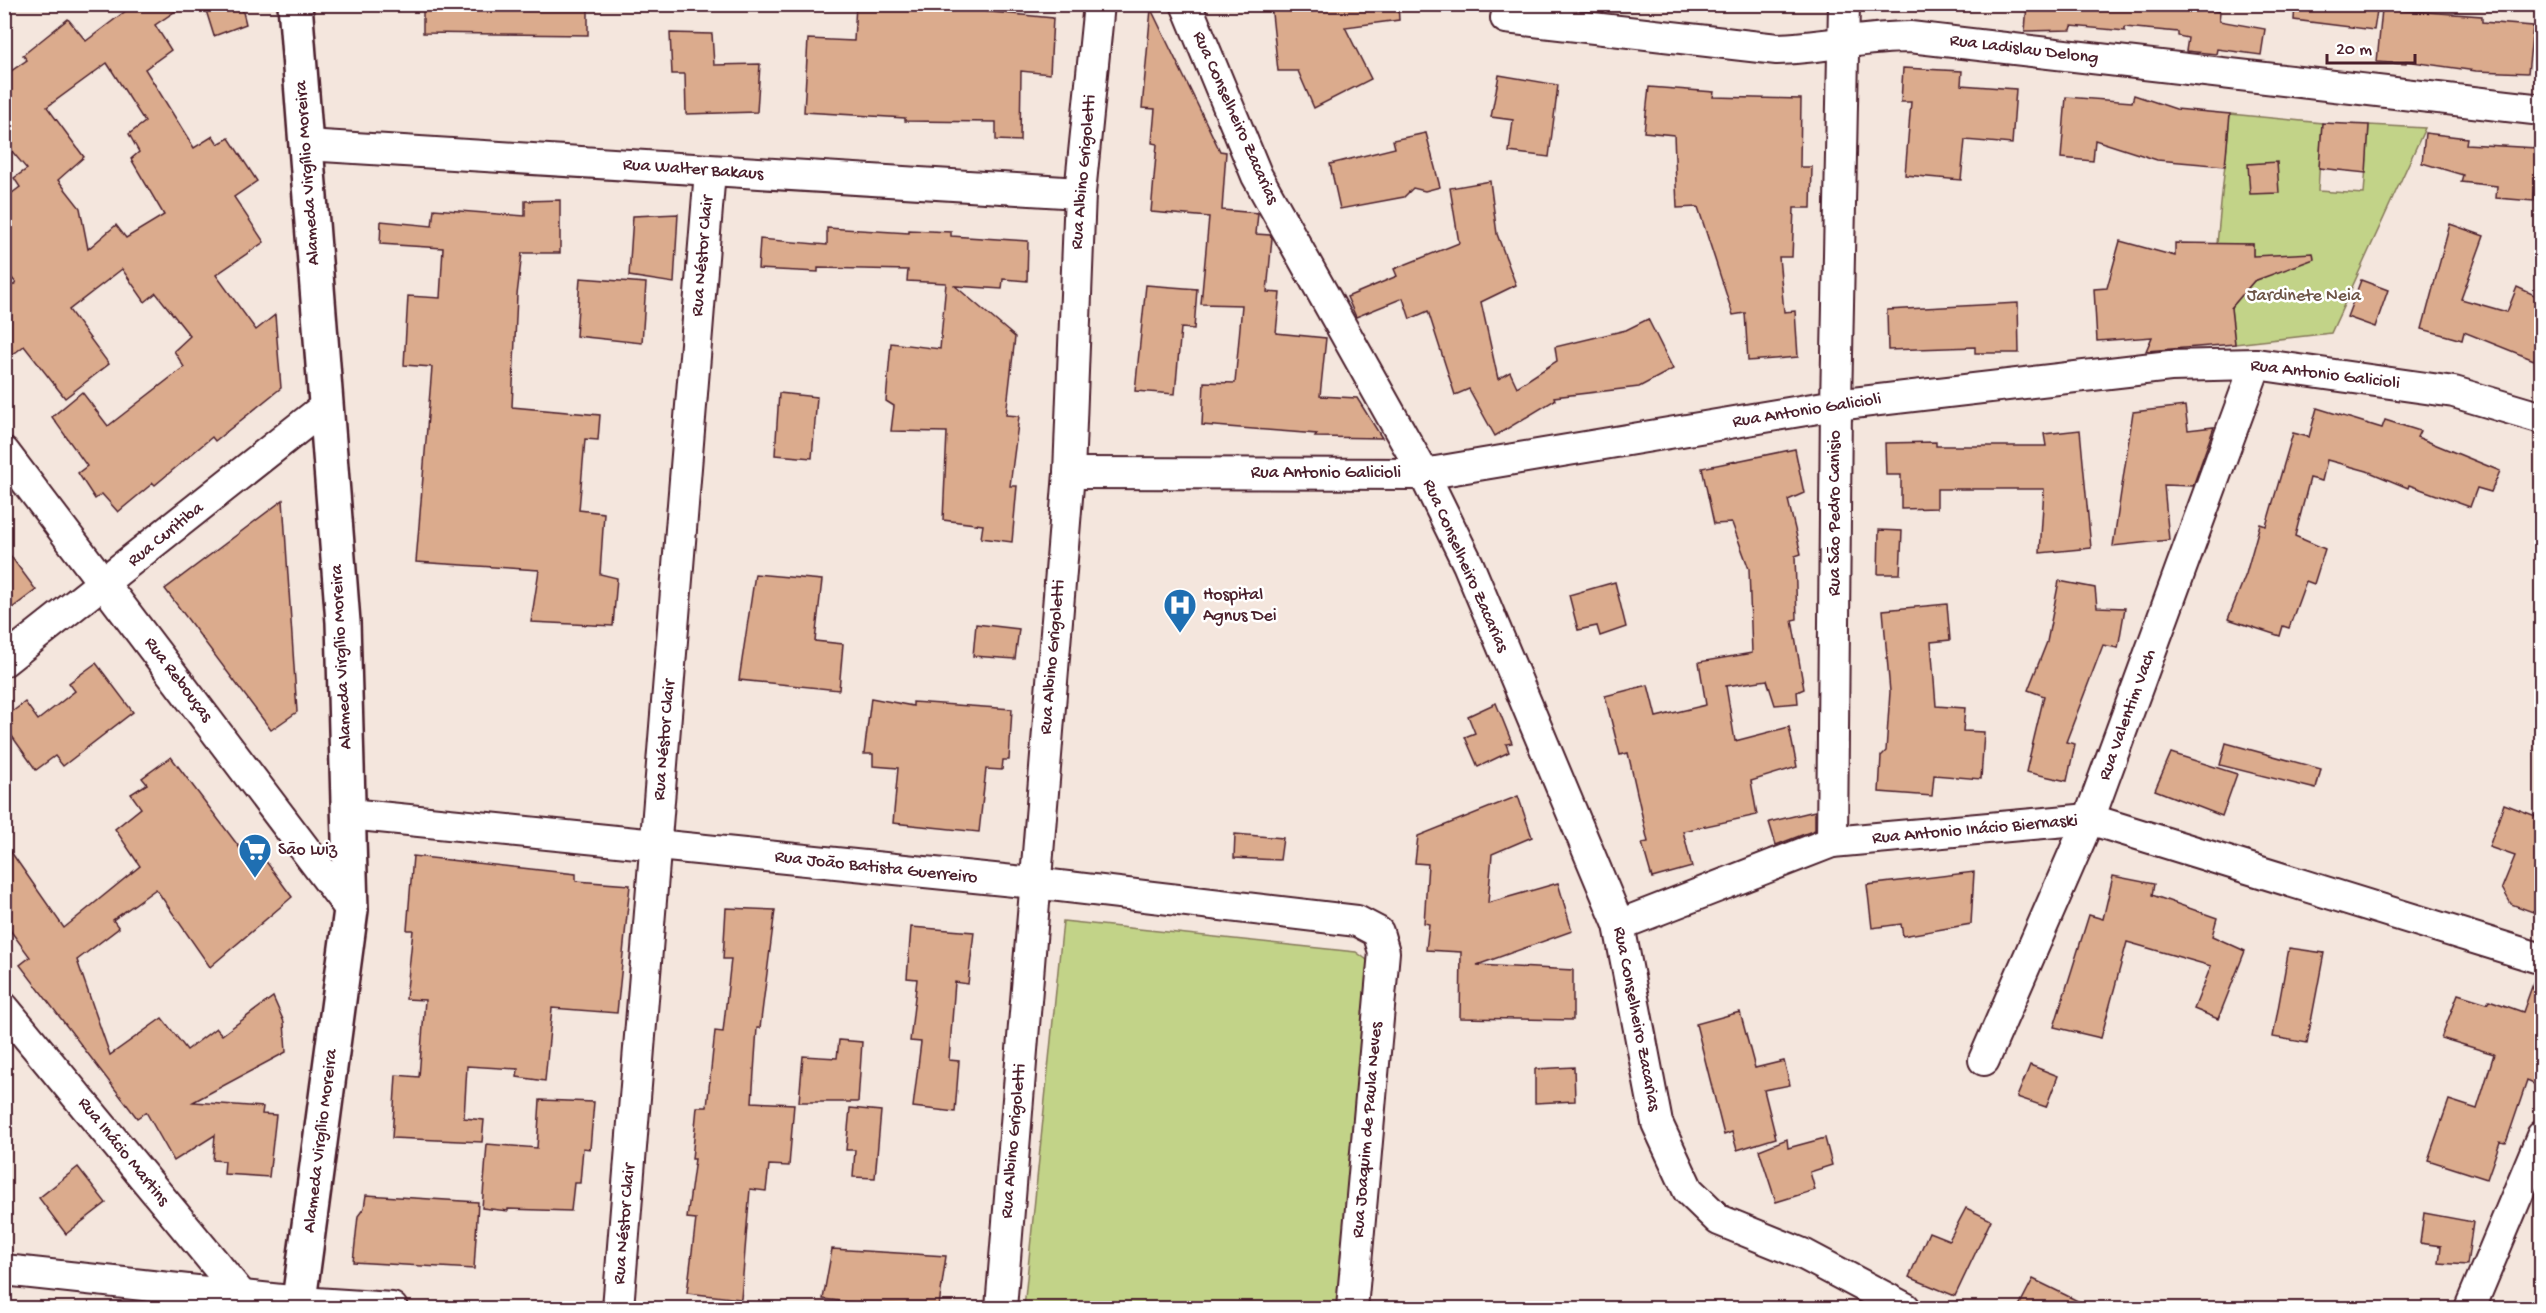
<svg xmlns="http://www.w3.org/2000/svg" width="2546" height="1313" font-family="'Gochi Hand',sans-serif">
  <rect width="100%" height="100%" fill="#f4e6dd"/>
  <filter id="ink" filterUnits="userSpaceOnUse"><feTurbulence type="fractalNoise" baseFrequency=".0167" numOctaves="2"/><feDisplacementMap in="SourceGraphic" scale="12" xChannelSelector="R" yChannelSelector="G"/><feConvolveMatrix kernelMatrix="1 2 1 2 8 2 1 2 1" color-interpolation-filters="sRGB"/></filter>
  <g filter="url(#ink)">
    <g fill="#c2d388" stroke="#86795a" stroke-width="1.5">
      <path d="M2230,114l92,9 -4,68 46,3 5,-69 56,3 -94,205 -96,11 -4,-36 23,-27 17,-7 -18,-18v-12h-36z"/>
      <path d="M1063,921l293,31 18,13 -28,343h-322z"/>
    </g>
    <g fill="#dbab8d" stroke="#4a1f2b" stroke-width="1.5" fill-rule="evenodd">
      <path d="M135,4h51l-31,21 16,25 -26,19 49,79 19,-12 5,8 11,-6 28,43 -23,16 30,45 -48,33 40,55 19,-15 6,73 -66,53 -3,-4 -57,48 -2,-2 -35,29 -16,-18 -7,5 -17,-26 9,-7 -35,-49 30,-25 26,34 76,-59 -10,-16 16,-15 -34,-43 -11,9 -23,-33 -53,41 40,54 -44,34 -41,-52 -20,15v-69l12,-9 -12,-14v-70l16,-12 -6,-9 13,-9 -23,-27v-66l23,-16 -4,-5 45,-36 18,22zM107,63l38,59 -16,12 10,18 -8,7 33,56 -38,23 -10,-13 -28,24 -8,-41 -22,-28 26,-23 -37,-50z"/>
      <path d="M204,4h37l5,20 -32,12z"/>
      <path d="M423,4h165v31l-165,-2z"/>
      <path d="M856,4l104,5 93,9 -3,56 -29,-3 -1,70 -24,-1v-18l-91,-1v-3l-101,-6 4,-73 46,2z"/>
      <path d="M1271,4h127l1,16 -54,7 26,52 -57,29 -16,-37h-20z"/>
      <path d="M2027,4h158l35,8 -1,9 46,8 -4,26 -44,-6 -1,5 -30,-3 2,-13 -10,-2v-4l-53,-5v4l-53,-5 -1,4 -46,1z"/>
      <path d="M2295,4h83l-4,26 -80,-10z"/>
      <path d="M1151,9l69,142 6,1 -4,58 36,3 -2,21 14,1 2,3 -5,54 13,1 -4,40 50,5 -6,58 37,2 25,40 -67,-1 2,-3 -115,-9 2,-43 31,1 7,-78 -41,-1 8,-87 -58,-5 6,-68 -5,-1 3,-34 -13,-1z"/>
      <path d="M2382,9l100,7v6l51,4 -5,47 -52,-2 -70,-10v3l-29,-2z"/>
      <path d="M670,33l42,1 2,31 46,-1 -3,48 -71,2 -1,-40h-13z"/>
      <path d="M1903,68l59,3 -1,14 55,4 -4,55 -47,-4 -4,40 -56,-5 6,-73h-10z"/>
      <path d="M1499,75l59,10 -9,72 -40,-5 4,-32 -22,-3z"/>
      <path d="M1649,87l65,5 -1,5 88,2 -1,68h12l-1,41h-17l-2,49h-13l5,55 11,-1 3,46 -50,4 -3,-48 -12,2 -35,-108 -21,1 -3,-73 -30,-3z"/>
      <path d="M2134,95l42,14 54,5 -5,52 -68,-6 -62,-20 -2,21 -32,-3 5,-61 66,5z"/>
      <path d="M2322,123l47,2 -3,48 -47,-5z"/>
      <path d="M1426,133l14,54 -15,4 -12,-3 -9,9 -64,12 -10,-45 65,-16 -2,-8z"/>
      <path d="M2425,133l42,5 -1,6 71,4 -3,53 -38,-3 1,-12 -36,-4 2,-7 -41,-12z"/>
      <path d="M2277,162l2,31 -29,1 -2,-30z"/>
      <path d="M1490,181l7,53 19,51 -35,17 17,77 12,-7 7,15 40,-26 -2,-14 71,-17 22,-11 25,50 -34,18 -85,10 1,3 -60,36 -26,-47 -14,6 -27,-84 -18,8 -7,-21 -47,19 -9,-20 50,-21 -3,-7 65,-26 -9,-55z"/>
      <path d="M560,200v53h-38l-5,42 -5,112 88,8 -2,25 -13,-1 -6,71 25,3 -4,61 17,4 -4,48 -82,-4 8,-52 -123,-8 16,-195 -28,-2 4,-69 32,2 3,-50 -63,-4 1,-23 51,5 2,-17 91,7v-15z"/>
      <path d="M678,214l-4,69 -45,-7 4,-60z"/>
      <path d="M2450,224l34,12 -23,63 46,13 10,-25 24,11v45l-7,17 -70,-28 -2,8 -40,-11z"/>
      <path d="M827,228l82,5v-3l42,2v4l77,5 -1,40 -24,-2 -1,10 -47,-3 60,51 -9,78 13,1 -9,70h7l-5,56 -31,-4 2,-13 -40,-5 4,-88 -56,-1 3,-25 -8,-5 5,-58 49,6 6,-66 -39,-2 1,-11 -90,-2v4l-60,-3 2,-30 67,6z"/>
      <path d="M2120,241l55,15v-13l78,1v12l60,-3 1,6 -60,22 -23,27 4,36 -89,7 6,-14 -55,4 -3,-52 13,-1z"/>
      <path d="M580,278l66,5 -4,60 -66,-7z"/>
      <path d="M2361,280l27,10 -13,37 -28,-10z"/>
      <path d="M1146,285l51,4 -3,40 -13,-1 -6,66 -40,-3z"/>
      <path d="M2018,303l1,50h-44v-6l-87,3 -1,-40z"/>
      <path d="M779,393l38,4 -5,61 -37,-3z"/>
      <path d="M2185,406l3,24 26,-3 -21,59 -29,-1 5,55 -56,6 20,-134z"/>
      <path d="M2317,408l65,20 3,-8 35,11 -3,6 83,34 -9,21 -14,-4 -7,19 -61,-22 -1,3 -41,-17 -40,-11 -5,21 -12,-3 -15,58 30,13 -11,35 -8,-3 -17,47 -6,-2 -3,10 -52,-17 18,-45 14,-50 6,2 27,-93 16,4z"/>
      <path d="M2080,430l11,118 -51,5 4,-64h-107v19l-36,1v-34h-15l-1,-32 51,-1v4h110l-2,-12z"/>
      <path d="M1795,449l9,44 -16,7 13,54 -6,2 2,63 -5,1 12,69 -7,3 1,11 -23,2 -8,-25 -41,6 9,55 54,-14 8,40 -46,14 6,34 -74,16 9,36 -40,11 -10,-35 6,-1 -20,-89 -8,2 -15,-59 43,-11 8,32 50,-12 -7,-43 53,-9 -3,-84 -17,-46 -18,1 -12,-56z"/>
      <path d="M283,500l14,212 -26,18 -106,-141z"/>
      <path d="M1879,530l23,1 -2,43h-22z"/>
      <path d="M4,547l32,43 -32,24z"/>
      <path d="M755,574l67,6 -7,61 28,3 -4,46 -100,-10z"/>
      <path d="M2059,581l36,7 2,19 28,1 -7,40 -15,-3 -37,97 9,2 -8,37 -41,-9 18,-76 -16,-6 19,-48z"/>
      <path d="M1615,582l11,45 -26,9 -3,-10 -19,4 -9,-35z"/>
      <path d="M1947,604l3,36 -19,2 5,64 29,2 -2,23 21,1 -3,47 -47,-4 -2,21 -53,-4 2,-36 5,-5 4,-59 -7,-82z"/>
      <path d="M976,624l43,5 -4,30 -42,-3z"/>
      <path d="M96,663l37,49 -70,54 -8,-10 -19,14 -32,-45v-7l21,-16 13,18 37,-29 -6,-8z"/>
      <path d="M871,698l42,8v-4l99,7 -3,51h-6l-1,10 -16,-1 -7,63 -86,-9 5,-55 -25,-2v-12h-9z"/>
      <path d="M1496,703l16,40 -6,1 3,8 -31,15 -13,-30 10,-4 -7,-17z"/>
      <path d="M2226,743l95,26 -5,20 -96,-24z"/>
      <path d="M2171,753l66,21 -15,42 -67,-26z"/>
      <path d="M171,757l84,111 10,-8 27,37 -82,70 -54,-78 -43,31 6,8 -42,32 33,95 52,-37 25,32 29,-22 6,7 51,-38 11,25 2,30 -93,50 70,5 -1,7 14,1 -7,62 -45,-3 1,-13 -12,-1 2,-25 -41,26 -28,-49 -9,6 -117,-153 10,-8 -26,-35v-80l60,86 76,-62 -25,-37 26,-21 -10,-14 16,-10 -5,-6z"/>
      <path d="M1518,796l14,41 -40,17 -4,49 70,-20 14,48 -95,34 96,5v50l-113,-2 1,-66 -35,-2 3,-26 -5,-1 4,-59 -13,-1 3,-27z"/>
      <path d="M2504,804l37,14v97l-30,-11 -9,-16 13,-32 -26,-9z"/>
      <path d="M1815,811v19l-39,15 -7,-23z"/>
      <path d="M1235,834l48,4 -3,22 -46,-2z"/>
      <path d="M413,856l163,18v7l54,4 -13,128 -65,-5 -7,73 -28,-4 1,-8 -51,-3 -3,52 20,2 -2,22 -90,-4 4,-63 23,2 6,-77 -19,-1 7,-69h-6z"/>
      <path d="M1974,872l-3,52 -68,12 -2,-12 -29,4 -5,-43z"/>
      <path d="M2113,876l41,8 -2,11 65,23 -5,18 33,15 -27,68 -24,-10 17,-43 -84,-24 -26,96 -47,-11 35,-112 14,4z"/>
      <path d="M726,908l49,2 -15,118h-3l-5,74 42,2 -5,62 -20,-1 -3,26 -16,-2 -9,110 -54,-6 9,-74 -9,-1 8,-59h-3l5,-52h10l8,-76 8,1 8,-73h-8z"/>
      <path d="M911,927l63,5 -6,52 -13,-2 -6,78 10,1 -4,51 -42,-5 8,-65 -11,-1 7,-62 -10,-1z"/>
      <path d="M2289,948l35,5 -17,90 -34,-6z"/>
      <path d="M2536,975l5,1v111l-14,-6 -21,62 -6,-1 -13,37 -59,-19 21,-60 28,9 17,-55 -53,-16 17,-44 29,9 2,-3 34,12z"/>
      <path d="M1740,1012l15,56 29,-7 6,24 -26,5 12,48 -39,12 -5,-18 -8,3 -28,-111z"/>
      <path d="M839,1040l23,2 -4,60h-59l4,-46 34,2z"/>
      <path d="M2030,1065l28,11 -12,31 -29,-10z"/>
      <path d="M1574,1067l1,34 -40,2v-34z"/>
      <path d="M540,1100l54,2 -4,47 -7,-1 -3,35h-6l-3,28 -63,-2v2l-26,-3 5,-64 50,4z"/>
      <path d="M850,1108l31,3 -6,67 -22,-1 2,-27h-9z"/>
      <path d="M1825,1138l7,27 -22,7 5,18 -39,12 -17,-52 28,-11 1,9z"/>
      <path d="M78,1167l28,36 -40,31 -27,-36z"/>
      <path d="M366,1195l112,7 -4,67 -121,-7 5,-46 6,-8z"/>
      <path d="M1966,1208l25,12 -36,76 -46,-19 20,-45 20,8z"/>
      <path d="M2424,1213l49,9 -6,43 -28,-2 2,-17 -21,-3z"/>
      <path d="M832,1249l114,7 -7,50 -82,-3 -34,-4z"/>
      <path d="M2033,1279l59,29h-74z"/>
    </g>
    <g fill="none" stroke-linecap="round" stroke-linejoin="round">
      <g stroke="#4a1f2b" stroke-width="34">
        <g id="street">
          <path d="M1186,4l71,172 167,298 44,90 151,361 38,198 31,67 31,30 86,35 100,53"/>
          <path d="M1506,18l271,31c44,-1 87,-12 133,-12l632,73"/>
          <path d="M306,145l774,48"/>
          <path d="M4,452l347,458"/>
          <path d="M1069,473l355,1 412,-69 334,-39 86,-2 198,28 88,26"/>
          <path d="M4,661l321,-254"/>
          <path d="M349,814l685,69 323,38 21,11 6,20 -32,356"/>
          <path d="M1832,842l4,-437 8,-401"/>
          <path d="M1619,925l213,-83 257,-23 453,140"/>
          <path d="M4,1008l238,288"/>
          <path d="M1984,1060l105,-241 167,-455"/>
          <path d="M4,1270l296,32 92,6"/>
          <path d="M618,1308l92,-1137"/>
          <path d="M1001,1308l68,-835 11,-280 19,-189"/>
          <path d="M2470,1308l72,-172"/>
        </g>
      </g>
      <g stroke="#4a1f2b" stroke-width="38">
        <path id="secondary" d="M295,4l48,618 8,288 -53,398"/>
      </g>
      <use href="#street" stroke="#fff" stroke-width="30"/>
      <use href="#secondary" stroke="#fff" stroke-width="33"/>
    </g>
  </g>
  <defs>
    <g id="hospital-pin" transform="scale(1.725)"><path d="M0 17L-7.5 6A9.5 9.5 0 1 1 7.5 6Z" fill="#1f6fb2" stroke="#fff"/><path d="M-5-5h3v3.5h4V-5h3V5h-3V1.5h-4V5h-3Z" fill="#fff"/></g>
    <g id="supermarket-pin" transform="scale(1.725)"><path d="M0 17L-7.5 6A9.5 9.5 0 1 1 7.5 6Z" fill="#1f6fb2" stroke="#fff"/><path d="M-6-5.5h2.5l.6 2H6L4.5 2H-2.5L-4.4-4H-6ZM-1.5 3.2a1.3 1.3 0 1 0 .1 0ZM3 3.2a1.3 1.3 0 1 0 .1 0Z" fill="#fff"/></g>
  </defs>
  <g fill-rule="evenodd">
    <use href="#hospital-pin" x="1180" y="605"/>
    <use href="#supermarket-pin" x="255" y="850"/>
  </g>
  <g text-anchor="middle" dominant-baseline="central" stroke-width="5" stroke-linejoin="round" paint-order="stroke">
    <g font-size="18" fill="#4a1f2b" stroke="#fff">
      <text transform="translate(2024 50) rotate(7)">Rua Ladislau Delong</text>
      <text transform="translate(1235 118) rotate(66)">Rua Conselheiro Zacarias</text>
      <text transform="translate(693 170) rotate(4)">Rua Walter Bakaus</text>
      <text transform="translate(1084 172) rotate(-85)">Rua Albino Grigoletti</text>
      <text transform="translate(308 173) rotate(-94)">Alameda Virgílio Moreira</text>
      <text transform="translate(703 256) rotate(-85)">Rua Néstor Clair</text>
      <text transform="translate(2325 375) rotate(7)">Rua Antonio Galicioli</text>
      <text transform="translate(1807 411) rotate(-9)">Rua Antonio Galicioli</text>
      <text x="1326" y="473">Rua Antonio Galicioli</text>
      <text transform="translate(1835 513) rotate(-90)">Rua São Pedro Canisio</text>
      <text transform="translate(166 535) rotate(-39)">Rua Curitiba</text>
      <text transform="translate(1465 566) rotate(66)">Rua Conselheiro Zacarias</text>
      <text transform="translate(342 657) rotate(-93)">Alameda Virgílio Moreira</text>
      <text transform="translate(1053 657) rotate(-85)">Rua Albino Grigoletti</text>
      <text transform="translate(178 680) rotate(53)">Rua Rebouças</text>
      <text transform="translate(2128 715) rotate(-70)">Rua Valentim Vach</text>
      <text transform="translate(665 740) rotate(-85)">Rua Néstor Clair</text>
      <text transform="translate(1975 830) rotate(-5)">Rua Antonio Inácio Biernaski</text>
      <text transform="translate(876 868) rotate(6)">Rua João Batista Guerreiro</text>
      <text transform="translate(1636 1019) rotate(79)">Rua Conselheiro Zacarias</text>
      <text transform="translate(1368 1130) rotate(-85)">Rua Joaquim de Paula Neves</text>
      <text transform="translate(321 1141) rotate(-83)">Alameda Virgílio Moreira</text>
      <text transform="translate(1014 1141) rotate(-85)">Rua Albino Grigoletti</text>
      <text transform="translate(123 1152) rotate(51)">Rua Inácio Martins</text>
      <text transform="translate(625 1224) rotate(-85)">Rua Néstor Clair</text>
    </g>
    <g font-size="18" fill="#6e5547" stroke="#fff">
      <text x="2304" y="296">Jardinete Neia</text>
    </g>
    <g font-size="18" fill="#4a1f2b" stroke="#fff" text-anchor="start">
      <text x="1203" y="595">Hospital<tspan x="1203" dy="21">Agnus Dei</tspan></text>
      <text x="278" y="850">São Luiz</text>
    </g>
  </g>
  <rect width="2546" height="1313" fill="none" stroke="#fff" stroke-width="24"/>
  <rect x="12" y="12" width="2522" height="1289" fill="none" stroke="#4a1f2b" stroke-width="2" filter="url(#ink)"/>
  <path d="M2327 54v9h88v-9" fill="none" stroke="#4a1f2b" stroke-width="3"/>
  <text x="2336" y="54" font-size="18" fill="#4a1f2b" stroke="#ffffff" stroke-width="4.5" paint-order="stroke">20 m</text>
</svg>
